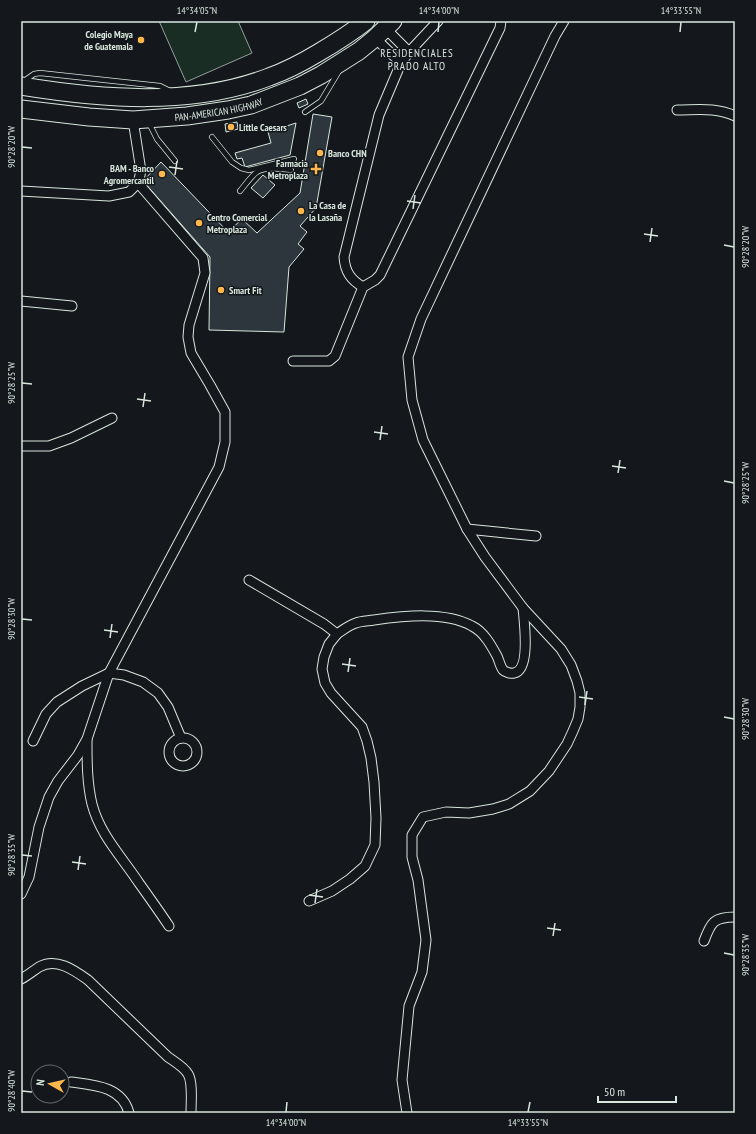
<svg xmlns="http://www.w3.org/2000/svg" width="756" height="1134" font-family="'PT Sans Narrow',sans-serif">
  <rect width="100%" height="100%" fill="#14181c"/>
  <path fill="#1a2d24" stroke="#939e99" d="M159,21h79l14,32 -66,29z"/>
  <g fill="#2c363c" stroke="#d8e6dc">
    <path d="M306,99l2,5 -9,4 -2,-5z"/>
    <path d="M313,114l19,3 -16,91 -16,18 7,6 -9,12 6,5 -15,18 -5,65 -75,-2 1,-73 -67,-76 18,-19 67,70 14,-13 15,14 43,-40z"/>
    <path d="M237,122l1,7 -12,3 -1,-8z"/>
    <path d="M296,123l-6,32 -45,12 -3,-9 -5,1 -2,-6 36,-10 -3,-11z"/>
    <path d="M263,175l12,10 -12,13 -12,-10z"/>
  </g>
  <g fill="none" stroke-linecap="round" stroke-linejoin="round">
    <g stroke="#d8e6dc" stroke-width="6">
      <g id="lane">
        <path d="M24,81l10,-7 6,-1 120,13 10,5"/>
        <path d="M305,112l16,-11 18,-30"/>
        <path d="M149,123l8,16 18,22"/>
        <path d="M212,137l20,25 9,6 8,2 45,-11"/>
        <path d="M240,191c5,-6 12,-16 17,-19 9,-6 25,-3 34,-2"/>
      </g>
    </g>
    <g stroke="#d8e6dc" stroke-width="11">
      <g id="street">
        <path d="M385,28l24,24"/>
        <path d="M375,38l26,25"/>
        <path d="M677,110c20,0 39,-3 58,6"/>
        <path d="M21,191l88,5 20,-4 9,-9 3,-12 -8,-51"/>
        <path d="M363,287c-12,-7 -18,-15 -19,-30l35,-142 22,-52 8,-11 29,-31"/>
        <path d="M21,301l51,5"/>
        <path d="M293,361h36l6,-5 28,-69 12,-7 5,-5 120,-247 1,-7"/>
        <path d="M21,446h28l22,-8 41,-20"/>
        <path d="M467,529l69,7"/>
        <path d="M249,580l75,44 13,10c6,-4 12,-9 19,-11 5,-2 12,-2 18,-3 29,-4 71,-9 98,6 12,6 19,19 25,30 2,4 3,10 6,14 2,2 8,4 11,3 17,-3 10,-53 9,-65"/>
        <circle cx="183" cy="752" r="14"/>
        <path d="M87,740c0,22 0,43 5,64 8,31 30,53 47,79 10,14 20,28 30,43"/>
        <path d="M33,741l13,-27 11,-12 25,-16 27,-13 15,2 19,7 15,11 10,14 13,31"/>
        <path d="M21,894l8,-17 10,-50 10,-30 9,-16 20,-26 9,-16 22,-66 110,-206 6,-25v-30l-15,-27 -19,-32 -3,-16 1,-12 16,-52 -2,-15 -65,-75"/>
        <path d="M309,901l23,-10 18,-12 15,-13 10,-21 1,-27 -2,-36 -3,-24 -4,-17 -5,-14 -31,-34 -6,-10 -3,-14 2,-12 5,-13 8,-10"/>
        <path d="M704,941c7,-19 10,-24 31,-24"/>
        <path d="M21,979c6,-3 12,-8 18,-12 17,-10 35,3 49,13l80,77c7,5 16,10 20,17 5,8 3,29 3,39"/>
        <path d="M71,1082c22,3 51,4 58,31"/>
        <path d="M407,1113l-5,-33 7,-74 13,-34 4,-32 -8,-60 -6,-23v-22l11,-18 23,-5 23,1 24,-4 16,-5 21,-13 19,-20 18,-27 6,-13 5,-12 2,-12v-14l-3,-12 -6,-16 -10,-16 -38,-41 -38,-51 -18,-28 -44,-89 -11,-40 -4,-43 13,-38 134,-283 9,-15"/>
      </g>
    </g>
    <g stroke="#d8e6dc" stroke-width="19">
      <g id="highway">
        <path d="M21,86c81,13 170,21 248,-9 17,-6 34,-15 49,-24 17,-10 33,-20 48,-32"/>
        <path id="s1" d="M21,109l68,8 44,3 54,-4 41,-6 23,-5 49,-19 21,-11 38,-24 16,-13 18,-17"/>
      </g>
    </g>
    <use href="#lane" stroke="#14181c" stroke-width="4.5"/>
    <use href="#street" stroke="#14181c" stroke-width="9"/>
    <use href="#highway" stroke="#14181c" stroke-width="17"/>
  </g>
  <path fill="none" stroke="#d8e6dc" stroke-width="1.5" d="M195,32l2,-10M438,32l1,-10M680,32l1,-10M22,147l10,1M169,167l14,2M175,175l2,-14M407,201l14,2M413,209l2,-14M644,234l14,2M650,242l2,-14M724,245l10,2M22,383l10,1M137,399l14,2M143,407l2,-14M374,432l14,2M380,440l2,-14M612,466l14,2M618,473l2,-13M724,481l10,2M22,619l10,1M104,630l14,2M110,638l2,-14M342,664l14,2M348,672l2,-14M579,697l14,2M585,705l2,-14M724,717l10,2M22,855l10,1M72,862l14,2M78,870l2,-14M309,895l14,2M315,903l2,-14M547,928l14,2M553,936l2,-13M724,953l10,2M22,1091l10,1M286,1112l1,-10M528,1112l2,-10"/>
  <g fill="#ffb74d" stroke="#14181c" stroke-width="1.5">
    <circle cx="141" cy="40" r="4"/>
    <circle cx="231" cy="127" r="4"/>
    <circle cx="320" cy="153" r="4"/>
    <path d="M314 163h4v4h4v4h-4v4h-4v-4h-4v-4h4z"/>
    <circle cx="162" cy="174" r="4"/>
    <circle cx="301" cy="211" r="4"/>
    <circle cx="199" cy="223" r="4"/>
    <circle cx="221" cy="290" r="4"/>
  </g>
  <g text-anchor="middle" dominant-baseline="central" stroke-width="3" stroke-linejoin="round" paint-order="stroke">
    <g font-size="10" font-weight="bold" fill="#d8e6dc" stroke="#14181c" text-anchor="start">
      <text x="133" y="34" text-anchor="end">Colegio Maya<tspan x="133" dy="12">de Guatemala</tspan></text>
      <text x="239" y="127">Little Caesars</text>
      <text x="328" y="153">Banco CHN</text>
      <text x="308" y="163" text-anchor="end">Farmacia<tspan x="308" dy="12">Metroplaza</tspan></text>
      <text x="154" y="168" text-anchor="end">BAM - Banco<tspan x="154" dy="12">Agromercantil</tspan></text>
      <text x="309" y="205">La Casa de<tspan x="309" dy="12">la Lasaña</tspan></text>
      <text x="207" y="217">Centro Comercial<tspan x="207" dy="12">Metroplaza</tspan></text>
      <text x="229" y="290">Smart Fit</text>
    </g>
    <g font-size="10" fill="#d8e6dc" stroke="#14181c">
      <text stroke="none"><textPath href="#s1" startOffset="199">PAN-AMERICAN HIGHWAY</textPath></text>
    </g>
    <g font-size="11" letter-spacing="1" fill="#d8e6dc" stroke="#14181c">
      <text x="417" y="53">RESIDENCIALES<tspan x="417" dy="13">PRADO ALTO</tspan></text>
    </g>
  </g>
  <rect width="756" height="1134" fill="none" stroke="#14181c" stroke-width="44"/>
  <g transform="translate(50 1084) rotate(278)"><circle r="19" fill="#14181c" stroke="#626a69"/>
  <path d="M0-3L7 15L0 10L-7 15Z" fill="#ffb74d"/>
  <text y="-6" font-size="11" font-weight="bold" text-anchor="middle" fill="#d8e6dc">N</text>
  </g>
  <path d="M598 1096v6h78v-6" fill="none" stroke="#d8e6dc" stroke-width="2"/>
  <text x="604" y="1096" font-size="12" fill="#d8e6dc" stroke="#14181c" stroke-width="3" paint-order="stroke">50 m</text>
  <rect x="22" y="22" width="712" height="1090" fill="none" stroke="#d8e6dc" stroke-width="1.5"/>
  <g font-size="10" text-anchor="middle" fill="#d8e6dc">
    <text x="197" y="14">14°34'05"N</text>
    <text x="439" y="14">14°34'00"N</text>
    <text x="681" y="14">14°33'55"N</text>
    <text transform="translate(11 147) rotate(-90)" y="4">90°28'20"W</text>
    <text transform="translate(745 247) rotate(-90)" y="4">90°28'20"W</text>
    <text transform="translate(11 383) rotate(-90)" y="4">90°28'25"W</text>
    <text transform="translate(745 483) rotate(-90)" y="4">90°28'25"W</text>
    <text transform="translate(11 619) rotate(-90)" y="4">90°28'30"W</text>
    <text transform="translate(745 719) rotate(-90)" y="4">90°28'30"W</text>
    <text transform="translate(11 855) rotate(-90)" y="4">90°28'35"W</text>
    <text transform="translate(745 955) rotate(-90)" y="4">90°28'35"W</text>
    <text transform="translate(11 1091) rotate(-90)" y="4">90°28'40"W</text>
    <text x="286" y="1126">14°34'00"N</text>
    <text x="528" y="1126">14°33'55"N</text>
  </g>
</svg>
